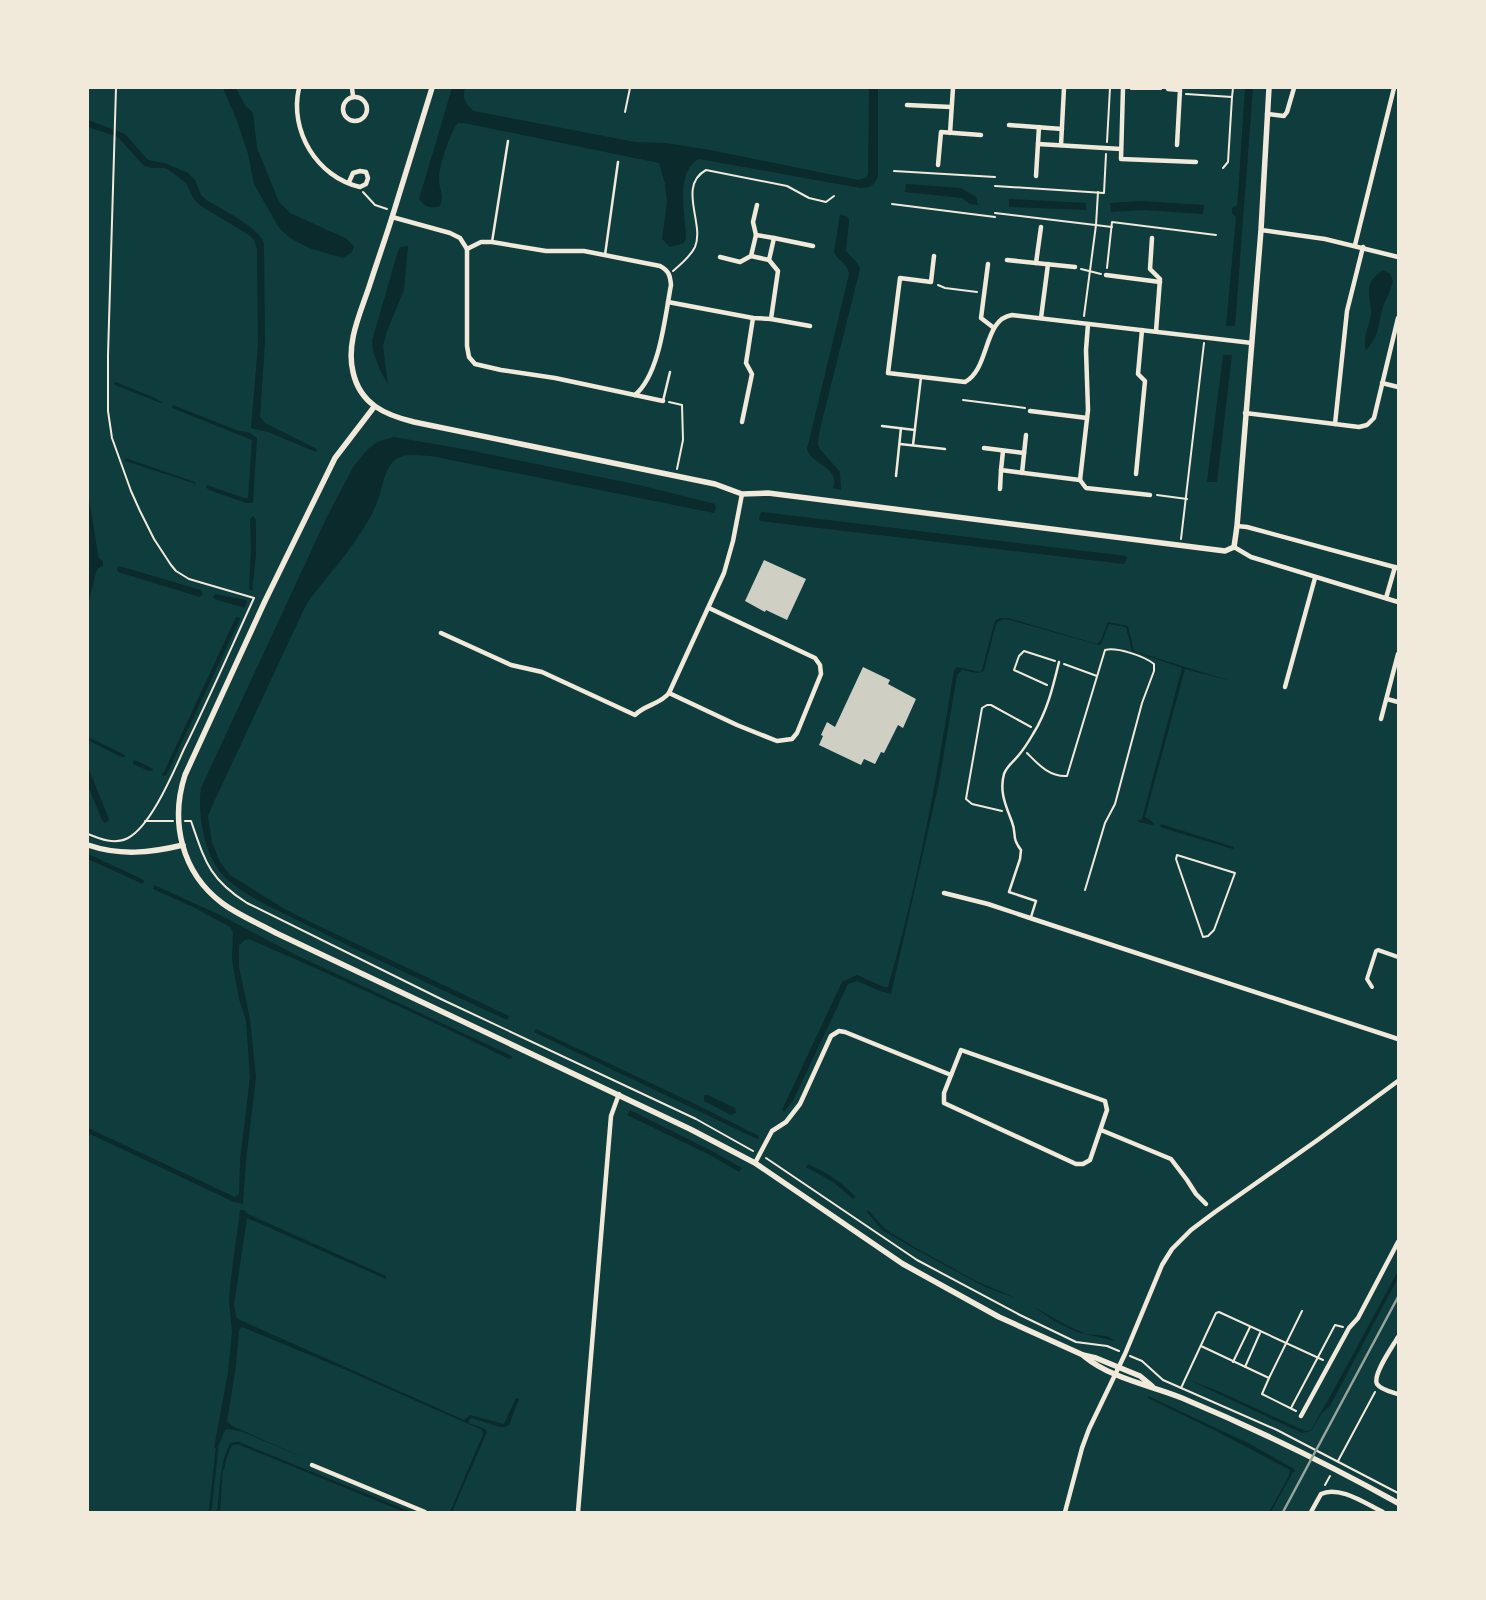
<svg xmlns="http://www.w3.org/2000/svg" width="1486" height="1600" font-family="Barlow,sans-serif">
  <rect width="100%" height="100%" fill="#0f3d3e"/>
  <g fill="#0a2a2b">
    <path d="M223,88h13l9,17 8,8 4,35 22,54 11,11 57,26 7,7 -2,6 -9,6 -34,-10 -19,-10 -11,-10 -25,-44 -6,-30 -11,-33z"/>
    <path d="M452,88h13c-3,10 0,16 9,23l161,31 31,1 44,7 148,30 9,-3 1,-4 1,-85h9v88c-3,9 -8,12 -18,12l-161,-29c-25,13 -13,57 -13,79l-2,5 -14,4 -8,-8 5,-36 -2,-19 -6,-21 -195,-40h-6c-7,7 -20,46 -19,56 0,12 6,14 1,27 -10,3 -15,1 -21,-7z"/>
    <path d="M1245,88h8l-18,238h-9l10,-109 -4,-4v-5l5,-3 1,-11z"/>
    <path d="M88,120l37,14 23,26 17,3 23,10 7,7 6,15 4,4c13,8 57,30 59,45l1,98 -5,75 5,6 52,26 -1,3 -48,-20 -17,-4 7,-83 -1,-96 -3,-9 -5,-5 -48,-29 -8,-8 -7,-15 -17,-13 -5,-2h-12l-8,-2 -26,-29 -30,-10z"/>
    <path d="M906,184l55,4 15,9 2,8 -8,-1 -8,-6 -57,-6z"/>
    <path d="M1009,199l77,4v7l-77,-3z"/>
    <path d="M1141,201l63,4 -1,9 -59,-4 -33,2 -1,-9z"/>
    <path d="M840,214l8,3 1,4 -3,30 12,13 2,5 -41,164 -1,11 1,4 21,24 1,18 -8,-2c8,-21 -22,-23 -26,-39l42,-175c-1,-10 -11,-13 -15,-22z"/>
    <path d="M408,246l-4,44 -17,41 -4,15 5,39 -8,-15 -7,-19 -1,-10 25,-87 3,-7z"/>
    <path d="M1383,270l7,4 3,7c-2,9 -6,16 -9,23 -7,19 -2,29 -18,46 -4,-13 3,-22 5,-35 1,-9 -3,-18 -2,-27 1,-8 8,-14 14,-18z"/>
    <path d="M1223,355h9l-15,127h-10z"/>
    <path d="M115,382l38,15 10,6h-2l-46,-18 -1,-2z"/>
    <path d="M173,405l66,26 9,1 9,6 -4,65h-7l-37,-13 -3,-3 1,-2 37,13h4l4,-58 -80,-32z"/>
    <path d="M394,437l69,12 176,36 76,19 1,4 -2,5 -283,-57c-12,0 -27,-4 -37,5 -10,9 -12,29 -17,42 -16,37 -44,66 -68,97l-5,9 -90,193 -6,14 4,26 8,20 10,13 53,33 23,12 203,96 -2,4c-67,-31 -134,-62 -200,-95 -24,-12 -68,-31 -85,-51 -17,-19 -25,-60 -21,-86l124,-267 28,-54 14,-17 10,-8z"/>
    <path d="M125,458l70,24 1,2 -71,-23z"/>
    <path d="M88,493l10,61 1,4 4,3v5l-6,3 -9,36c-1,-10 2,-32 0,-40z"/>
    <path d="M761,512l365,44 1,2 -3,6 -364,-43 -1,-3z"/>
    <path d="M253,516l3,4v36l-4,35 -3,-2 2,-41 -1,-29z"/>
    <path d="M119,566l82,24 2,4 -3,3 -82,-25 -1,-4z"/>
    <path d="M215,594l31,6 1,2 -2,6 -31,-9 -1,-2z"/>
    <path d="M236,617l4,1v1l-74,157 -5,-1 3,-3z"/>
    <path d="M1000,618h8l89,26 4,-4 7,-18 20,4 6,25 97,30 -46,-12 -40,148 9,6 -1,2 -15,-3v-2l4,-1 40,-151 -50,-17 -6,-24 -17,-3 -7,18 -3,3 -89,-25c-6,-1 -10,-1 -14,4l-12,47 -6,2 -16,-3 -5,5 -18,108 -48,211 -11,-3 -23,-10 -9,3 -55,117 -9,11 -2,-2 60,-128 15,-7 27,12h4c30,-104 49,-210 66,-317l3,-3 23,5 2,-2 12,-46 2,-4z"/>
    <path d="M88,737l37,18v2h-4l-33,-17z"/>
    <path d="M134,760l18,8 1,3h-4l-16,-7z"/>
    <path d="M88,767l21,52 -1,2 -3,2 -3,-3 -14,-34z"/>
    <path d="M1161,824l73,23v1l-1,1 -67,-20 -6,-2z"/>
    <path d="M88,854l56,26 -1,4 -55,-25z"/>
    <path d="M154,885l66,30 74,39 218,102v2l-3,1c-85,-42 -172,-82 -260,-120l-4,1 -6,5v22l11,52 6,58 -10,84 -3,43 -9,-2 -146,-69v-5l147,69 4,-3 1,-33 10,-84 -4,-57 -7,-21 -7,-39 1,-28 -3,-5 -37,-20 -40,-18z"/>
    <path d="M536,1029l157,74 66,33v2l-2,1 -223,-107z"/>
    <path d="M704,1095h4l27,13 1,5 -5,2 -27,-14z"/>
    <path d="M630,1110l82,41 30,17 -3,4 -29,-17 -83,-40z"/>
    <path d="M808,1164c18,8 35,19 48,33l-3,2 -20,-17 -27,-15z"/>
    <path d="M240,1210h4l4,4 138,62v3l-139,-61 -13,87 2,12 4,3 224,100 6,-5 34,9 12,-26 3,1 -10,26 -4,2h-6l-27,-9 -3,2v3l16,6 2,3 -35,80h-2l33,-78 -1,-4 -136,-60 -104,-43 -3,3 -3,36 -9,55 5,5 75,33 -64,-27 -15,-3 -3,1 -8,19 -3,-1 14,-76 4,-40 -3,-31 1,-15z"/>
    <path d="M868,1210l17,19 31,19 60,33 42,18 -33,-12 -70,-38 -33,-19 -15,-18z"/>
    <path d="M1398,1271v7l-68,128 -8,7 -11,18 -9,2 -113,-53 29,11 87,40 6,-1c30,-52 58,-106 87,-159z"/>
    <path d="M1034,1307l34,19 18,8 21,2 8,5 -38,-9 -23,-11z"/>
    <path d="M1148,1396l102,48 44,25 1,3h-2l-22,40h-2l20,-36 1,-6 -74,-39 -68,-33z"/>
    <path d="M223,1467l-3,45h-3l4,-39z"/>
  </g>
  <g fill="none" stroke-linecap="round" stroke-linejoin="round">
    <g stroke="#0a2a2b" stroke-width="2.5">
      <path d="M223,1469l2,-10 6,-15 7,-1 170,69"/>
      <path d="M210,1512l7,-63"/>
    </g>
  </g>
  <g fill="#cfcfc3">
    <path d="M764,560l42,19 -19,41 -21,-10 -1,2 -20,-11z"/>
    <path d="M863,667l27,13 -2,4 28,15 -13,29 -5,-3 -14,28 -3,-1 -6,12 -11,-5 -3,6 -42,-20 4,-9 -2,-1 6,-13 8,5z"/>
  </g>
  <g fill="none" stroke-linecap="round" stroke-linejoin="round">
    <g stroke="#f1e9da" stroke-width="2">
      <path d="M1131,89h30"/>
      <path d="M1186,94l46,3 1,-9"/>
      <path d="M625,112l5,-24"/>
      <path d="M1107,142l3,-54"/>
      <path d="M1223,168l5,-6 4,-65"/>
      <path d="M894,171l101,6"/>
      <path d="M995,186l109,7 2,-39"/>
      <path d="M363,192l12,13 12,4"/>
      <path d="M892,204l103,13"/>
      <path d="M995,213l117,14"/>
      <path d="M1107,268l5,-46 104,13"/>
      <path d="M1081,269l20,5"/>
      <path d="M673,271c8,-7 17,-14 22,-24 10,-23 -18,-61 11,-77l81,16 22,12 17,4 8,-6"/>
      <path d="M938,285l7,3 32,4"/>
      <path d="M1084,316l12,-91 2,-33"/>
      <path d="M963,400l62,8"/>
      <path d="M669,402l13,3 1,35 -6,29"/>
      <path d="M1157,495l30,4"/>
      <path d="M1181,539l23,-196"/>
      <path d="M1064,664l33,12"/>
      <path d="M1047,685l-33,-15 5,-14 5,-5 31,10"/>
      <path d="M1027,753c11,11 22,24 40,23l38,-126c12,-3 39,6 49,14v7l-12,32 -27,101 -10,19 -20,67"/>
      <path d="M1002,811l-30,-7 -6,-5 16,-91 5,-3h4l40,22"/>
      <path d="M145,821h28"/>
      <path d="M185,821h6c14,40 18,58 56,82l196,97 253,119 57,32"/>
      <path d="M88,834c12,5 27,11 40,4 23,-12 45,-65 56,-89 25,-50 47,-101 70,-151l-65,-19 -13,-8 -5,-6 -17,-26 -14,-28 -9,-20 -19,-53 -4,-27v-56l8,-267"/>
      <path d="M1177,855l58,18 -21,57 -6,6 -5,1 -27,-78z"/>
      <path d="M766,1158l151,102 103,55 56,27 31,4 12,5"/>
      <path d="M1201,1346l68,32 -7,16 34,17"/>
      <path d="M1130,1356l12,5 21,19 114,50 121,63"/>
      <path d="M1233,1362l17,-35"/>
      <path d="M1245,1367l15,-34"/>
      <path d="M1269,1378l33,-67"/>
      <path d="M1181,1388l35,-75 3,-1 104,48"/>
      <path d="M1291,1408l44,-83 8,2"/>
      <path d="M1338,1461l37,-69"/>
      <path d="M1325,1485l5,-9"/>
    </g>
    <g stroke="#f1e9da" stroke-width="2.5">
      <path d="M492,242l16,-101"/>
      <path d="M605,255l13,-93"/>
      <path d="M663,401l7,-29"/>
      <path d="M882,426l33,4"/>
      <path d="M900,444l45,5"/>
      <path d="M913,445l8,-68"/>
      <path d="M896,476l5,-48"/>
      <path d="M1031,917l5,-16 -27,-9 11,-33 1,-9c-10,-13 -4,-15 -9,-28 -6,-16 -13,-30 -8,-48 3,-8 9,-12 14,-18 6,-7 11,-15 15,-22 14,-22 20,-47 26,-72"/>
    </g>
    <path stroke="#f1e9da" stroke-width="4" d="M1372,987l-5,-8 9,-28 2,-1 20,7"/>
    <g stroke="#f1e9da" stroke-width="4.5">
      <path d="M299,88c-10,43 18,89 61,99l6,-3 2,-6 -2,-6 -6,-1 -7,2 -4,9"/>
      <path d="M352,88l1,8"/>
      <path d="M1123,88l-2,71 75,3"/>
      <path d="M1168,88v1l12,1 -3,55"/>
      <circle cx="355" cy="109" r="12"/>
      <path d="M907,105l44,2"/>
      <path d="M1267,114l17,2 3,-4 7,-24"/>
      <path d="M1009,125l53,4"/>
      <path d="M950,133l3,-45"/>
      <path d="M1038,144l83,5"/>
      <path d="M1061,145l3,-57"/>
      <path d="M938,165l3,-33 40,3"/>
      <path d="M1036,176l3,-49"/>
      <path d="M757,205l-4,17 3,13 18,3"/>
      <path d="M392,217l58,16 10,5 7,11 14,-7h11l54,9h38l76,15c9,5 10,9 11,19 -6,31 -11,89 -36,110"/>
      <path d="M1261,230l64,9 73,18"/>
      <path d="M1152,238l-2,31 10,10 -4,52"/>
      <path d="M1355,245l39,-157"/>
      <path d="M467,249v97l2,11 6,7 26,6 54,8 108,23"/>
      <path d="M751,256l5,-21"/>
      <path d="M934,256l-3,26 -31,-4 -12,95 77,9c25,-13 18,-63 47,-67l240,28"/>
      <path d="M720,257l20,5 11,-6 18,4 9,11 -7,48"/>
      <path d="M769,260l5,-22 39,8"/>
      <path d="M1007,260l68,7"/>
      <path d="M1036,263l5,-36"/>
      <path d="M988,264l-7,54 13,10"/>
      <path d="M1106,275l54,7"/>
      <path d="M668,302l85,16 18,1 39,7"/>
      <path d="M1041,318l7,-54"/>
      <path d="M1088,324l-2,26 2,60 -8,70 6,8 64,7"/>
      <path d="M1382,383l16,4"/>
      <path d="M1030,411l57,7"/>
      <path d="M1245,413l114,14 8,-2 7,-7 24,-100"/>
      <path d="M742,422l10,-48 -6,-11 7,-45"/>
      <path d="M1335,424l12,-113 16,-64"/>
      <path d="M984,448l40,5"/>
      <path d="M1003,451l-2,19 79,10"/>
      <path d="M1022,473l4,-38"/>
      <path d="M1136,474l9,-93 -7,-7 4,-44"/>
      <path d="M1000,489l1,-19"/>
      <path d="M1237,526l10,1 151,41"/>
      <path d="M1234,547l17,10 147,45"/>
      <path d="M1386,598l9,-31"/>
      <path d="M441,633l70,32 31,7 93,43c9,-10 26,-11 34,-22l55,-120 9,-32 9,-47"/>
      <path d="M1285,687l30,-109"/>
      <path d="M669,693l68,32 40,16 15,-2 5,-6 24,-59 -1,-9 -5,-7 -106,-50"/>
      <path d="M1387,699l11,3"/>
      <path d="M1381,719l17,-65"/>
      <path d="M944,893l44,11 42,14 368,121"/>
      <path d="M961,1050l144,51 2,9 -17,50 -7,4h-7l-132,-61v-10z"/>
      <path d="M1101,1130l70,29 16,21 9,14 10,10"/>
      <path d="M755,1163l17,-32 14,-9 14,-18 31,-68 8,-5 6,1 106,43"/>
      <path d="M1398,1337c-5,9 -26,38 -21,47 4,6 15,8 21,10"/>
      <path d="M1301,1416l48,-88 9,-10 40,-76"/>
      <path d="M312,1465l113,47"/>
      <path d="M578,1512l33,-396 8,-22"/>
      <path d="M1065,1512l17,-64 7,-19 36,-75 37,-89 10,-16 19,-19 24,-18 104,-73 79,-58"/>
      <path d="M1311,1512l10,-18c18,-9 45,10 62,18"/>
    </g>
    <g stroke="#f1e9da" stroke-width="5.5">
      <path d="M432,88c-13,41 -25,82 -38,123 -8,26 -17,51 -25,76 -9,27 -23,56 -16,85 7,32 32,43 61,50l301,62 27,10 26,-1 457,58 9,-4 3,-21 24,-296 8,-142"/>
      <path d="M374,407l-39,51 -70,143 -80,174c-15,46 -4,97 37,128 16,12 36,20 54,30l414,196 65,34 148,101 96,53 84,38 13,3 44,18 12,10"/>
      <path d="M88,845c32,11 62,8 95,0"/>
      <path d="M1084,1356c28,23 66,29 98,42 74,31 146,66 216,105"/>
    </g>
    <path stroke="#97a49c" stroke-width="2.5" d="M1283,1512l115,-215"/>
  </g>
  <rect width="1486" height="1600" fill="none" stroke="#f1e9da" stroke-width="178"/>
</svg>
